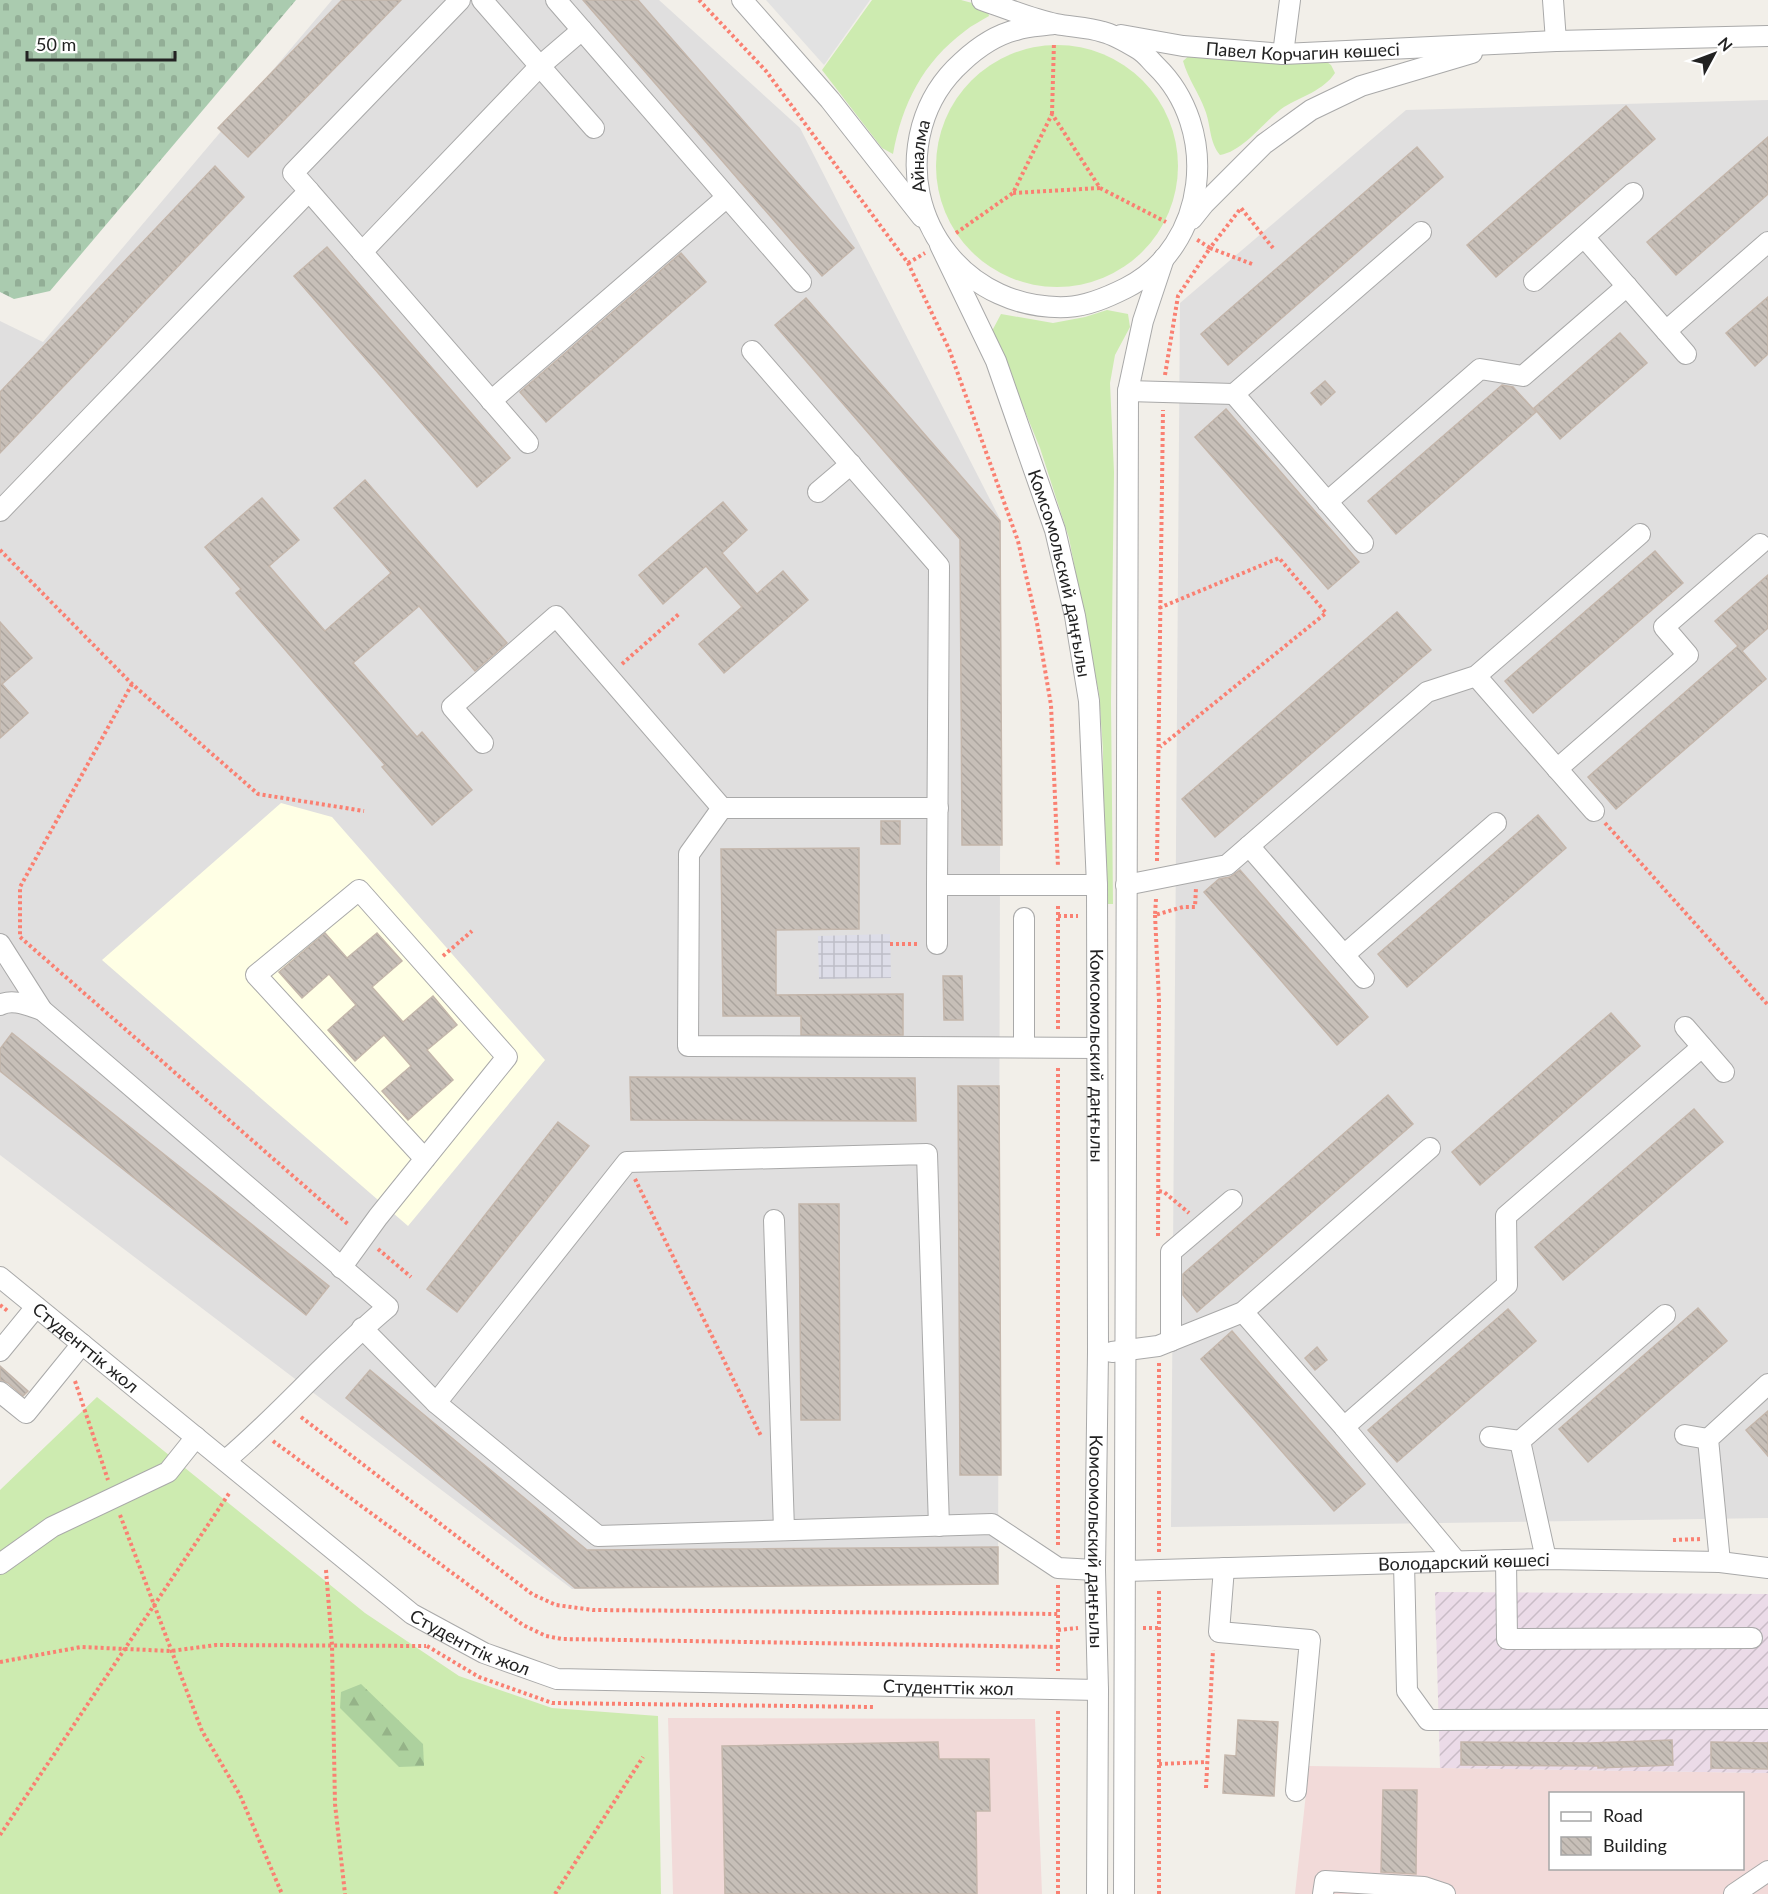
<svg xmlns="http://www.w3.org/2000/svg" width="1768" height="1894" font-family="Lato,sans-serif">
  <defs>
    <pattern id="industrial-furrows" width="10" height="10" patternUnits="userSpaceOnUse" patternTransform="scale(1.5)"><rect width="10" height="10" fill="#ebdbe8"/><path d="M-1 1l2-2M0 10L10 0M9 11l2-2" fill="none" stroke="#c9bcc7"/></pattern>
    <pattern id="forest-firs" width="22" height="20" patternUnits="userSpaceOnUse" patternTransform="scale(1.5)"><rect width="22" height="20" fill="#add19e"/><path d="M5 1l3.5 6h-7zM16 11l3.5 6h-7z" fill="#95b388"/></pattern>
    <pattern id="cemetery-stones" width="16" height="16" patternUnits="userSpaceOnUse" patternTransform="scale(1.5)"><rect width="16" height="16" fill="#aacbaf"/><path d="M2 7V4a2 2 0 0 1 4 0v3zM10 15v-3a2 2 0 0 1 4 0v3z" fill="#92ae96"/></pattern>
    <pattern id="plaza-grid" width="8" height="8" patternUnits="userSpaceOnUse" patternTransform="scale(1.5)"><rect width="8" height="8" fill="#dddde8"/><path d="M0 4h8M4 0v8" fill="none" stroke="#bdbdc7"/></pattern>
    <pattern id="building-back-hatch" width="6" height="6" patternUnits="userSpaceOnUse" patternTransform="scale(1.5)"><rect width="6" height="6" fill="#c7bfb8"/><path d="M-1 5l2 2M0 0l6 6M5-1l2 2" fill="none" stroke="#aba49e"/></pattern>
  </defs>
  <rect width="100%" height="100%" fill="#f2efe9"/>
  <g fill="#e0dfdf">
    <path d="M332,0h327l141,128 201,393 -3,1061 -426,7 -572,-434v-834l43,21z"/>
    <path d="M1768,100v1418l-597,9 9,-1224 226,-193z"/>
  </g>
  <g fill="#f2dad9" fill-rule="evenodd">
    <path d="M668,1718l367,1 7,175h-369z"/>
    <path d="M1309,1766l459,7v121h-473zM1550,1794h192v74h-192z"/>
  </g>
  <path fill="url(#industrial-furrows)" d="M1435,1592l333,2v179l-328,-5z"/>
  <path fill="#ffffe5" d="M281,803l51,14 213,243 -137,166 -306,-266z"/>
  <g fill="#cdebb0">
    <path d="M872,0h89l26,7 2,9c-8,5 -17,9 -24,15 -42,31 -63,73 -72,123l-11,-6 -60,-78z"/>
    <circle cx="1057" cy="166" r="121"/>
    <path d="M1191,54l133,6 7,5 4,8c-11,17 -34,24 -51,34 -20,14 -40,44 -64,48 -11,-13 -9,-30 -15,-45 -6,-17 -17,-31 -22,-49z"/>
    <path d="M1107,310l21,4 2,13 -15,28 -5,28 4,89 -3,230 2,202h-9l-1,-154 -4,-56 -30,-156 -29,-90 -48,-117 9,-17 52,9 32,-6z"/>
    <path d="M97,1397l268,216 94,63 93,32 106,8 3,178h-661v-404z"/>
  </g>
  <path fill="url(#forest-firs)" d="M361,1684l62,60 1,22 -25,1 -59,-59 1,-16z"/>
  <path fill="url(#cemetery-stones)" d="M0,0h296l-246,291 -36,8 -14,-7z"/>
  <path fill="#e2e2e2" d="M766,0h104l-46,65z"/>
  <path fill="url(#plaza-grid)" d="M890,934l1,44 -72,1 -1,-43z"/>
  <g fill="url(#building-back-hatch)" stroke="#c4b6ab" stroke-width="1.5">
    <path d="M342,0h59l-153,157 -30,-29z"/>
    <path d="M583,0h55l216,248 -32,28z"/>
    <path d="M1626,106l29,33 -159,138 -29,-32z"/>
    <path d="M1768,137v57l-92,81 -29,-33z"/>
    <path d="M1417,147l26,30 -215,188 -27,-31z"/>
    <path d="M215,166l29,31 -244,256v-61z"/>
    <path d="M327,247l183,211 -33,29 -183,-211z"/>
    <path d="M681,253l25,29 -160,140 -26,-30z"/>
    <path d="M1768,297v57l-13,12 -29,-33z"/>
    <path d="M806,298l194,223 2,324h-40l-2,-306 -185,-214z"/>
    <path d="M1620,333l27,30 -87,76 -26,-31z"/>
    <path d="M1325,381l10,11 -14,13 -10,-12z"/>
    <path d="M1502,385l11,2 23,25 -140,122 -28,-33z"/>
    <path d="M1226,409l133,153 -31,27 -133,-152z"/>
    <path d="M365,480l142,163 -32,28 -56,-65 -66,57 64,74 5,-5 50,58 -40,35 -50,-58 3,-2 -149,-172 5,-4 -36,-42 57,-49 37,42 -30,26 56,65 66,-58 -57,-65z"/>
    <path d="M723,502l24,28 -25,23 35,41 26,-23 25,29 -84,73 -25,-29 43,-37 -18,-20 -18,-21 -43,38 -24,-29z"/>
    <path d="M1655,551l28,32 -150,130 -28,-32z"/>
    <path d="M1768,575v53l-26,23 24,28 -150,130 -28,-32 150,-131 -23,-25z"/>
    <path d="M1397,612l34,38 -216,187 -33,-38z"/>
    <path d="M0,622l32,36 -30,26 26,29 -28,25z"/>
    <path d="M1538,815l28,33 -159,139 -29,-33z"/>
    <rect x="881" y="821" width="19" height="23"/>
    <path d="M859,848v81l-83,1v65l127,-1v41h-102v-19h-78l-2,-167z"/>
    <path d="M1240,870l128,147 -31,28 -133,-153 15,-13 11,-2z"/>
    <path d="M325,933l22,25 30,-25 25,28 -30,26 31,35 30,-26 24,29 -30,25 26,30 -45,40 -26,-29 29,-25 -27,-31 -29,26 -27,-31 28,-25 -27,-31 -27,24 -23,-26z"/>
    <path d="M943,976h19l1,44h-19z"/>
    <path d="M1611,1013l29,33 -160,139 -28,-33z"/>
    <path d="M12,1033l317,253 -23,29 -306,-244v-22z"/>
    <path d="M630,1077l285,1 1,43 -285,-1z"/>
    <path d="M958,1086h41l2,389h-41z"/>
    <path d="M1388,1095l25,29 -216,188 -14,-17v-21z"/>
    <path d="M1694,1109l29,33 -160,138 -28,-33z"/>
    <path d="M558,1122l31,24 -132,166 -30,-23z"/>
    <path d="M799,1204h40l1,216h-39z"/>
    <path d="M1698,1308l29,33 -139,121 -29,-33z"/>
    <path d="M1508,1309l28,32 -139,121 -29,-32z"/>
    <path d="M1232,1331l133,153 -31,27 -133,-152z"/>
    <path d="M1317,1347l10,13 -12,10 -10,-12z"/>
    <path d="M0,1366l28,25 -5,5 -15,-13 -8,-3z"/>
    <path d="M370,1370l217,180 411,-3v37l-423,4 -229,-190z"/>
    <path d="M1768,1411v45l-22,-26z"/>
    <path d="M1238,1720l40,2 -4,74 -51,-3 2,-38 11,1z"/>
    <path d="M1672,1740l1,25 -75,3v-2l-137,-1v-23l129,1z"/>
    <path d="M938,1742l1,17h50l1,52h-14l1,83h-252l-3,-148z"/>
    <path d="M1711,1742l57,1v26l-57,-1z"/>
    <path d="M1383,1790h34l-1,84 -35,-2z"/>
  </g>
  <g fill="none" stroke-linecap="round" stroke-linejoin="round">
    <g stroke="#a9a9a9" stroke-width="22">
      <g id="minor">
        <path d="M482,0l112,128"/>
        <path d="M556,0l245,282"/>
        <path d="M742,0l88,100 92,117"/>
        <path id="s1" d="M982,0c24,8 49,19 74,24 15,3 32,3 47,8 12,3 25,11 35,17 7,4 12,11 18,17 64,62 53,180 -30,222 -18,9 -38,18 -59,19 -99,4 -171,-86 -145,-181 7,-25 21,-47 40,-64 15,-14 34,-27 54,-32 12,-4 26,-4 38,-6"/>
        <path d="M1553,0l3,41"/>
        <path id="s2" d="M1121,35l62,11 100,8 273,-13 212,-5"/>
        <path d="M1283,54l7,-54"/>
        <path d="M309,191l219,252"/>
        <path d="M1192,219l12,-15 60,-60 47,-34 50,-24 111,-33"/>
        <path d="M1584,237l102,117"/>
        <path id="s3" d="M940,245l56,116 59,169 20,86 14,85 8,184 1,467 -3,218 3,120 -1,204"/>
        <path d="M362,252l178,-186 42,-36"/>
        <path d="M1534,281l99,-88"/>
        <path d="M1666,331l102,-89"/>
        <path d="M752,351l187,215 -2,319h160"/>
        <path d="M1128,391l106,3"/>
        <path d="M491,401l236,-204"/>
        <path d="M818,492l33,-28"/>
        <path d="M1327,502l153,-133 43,7 104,-90"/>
        <path d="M0,511l309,-320 -16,-18 167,-173"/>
        <path d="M1363,543l-129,-149 187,-162"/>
        <path d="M1476,676l118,135"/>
        <path d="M483,743l-31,-36 104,-91 166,192"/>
        <path d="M1557,769l131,-114 -24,-28 96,-83"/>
        <path d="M938,808h-216l-33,46 -1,192 409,2"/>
        <path d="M1249,846l115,132"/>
        <path d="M1126,885l101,-20 200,-173 49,-16 164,-142"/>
        <path d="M1024,918v129"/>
        <path d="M0,944l42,66 346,297c-58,48 -105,105 -162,153"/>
        <path d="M937,944v-59"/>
        <path d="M1344,955l152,-132"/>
        <path d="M0,1005c13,-7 29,1 42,5"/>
        <path d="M1685,1027l39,45"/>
        <path d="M774,1220l10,310"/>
        <path d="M341,1268l37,-51 129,-160 -148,-167 -103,85 169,184"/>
        <path id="s4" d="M0,1277l412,337 72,39 73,26 541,11"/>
        <path d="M1243,1312l101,115 112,134"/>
        <path d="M362,1328l74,75 162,133 394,-12 66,44 37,2"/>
        <path d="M1171,1341v-89l61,-52"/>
        <path d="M0,1351l36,-44"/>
        <path d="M1112,1352l46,-6 85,-34 187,-164"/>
        <path d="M0,1392l26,21 56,-69"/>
        <path d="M436,1403l191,-241 300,-8 12,372"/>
        <path d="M1344,1427l163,-142 -1,-69 196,-169"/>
        <path d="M1685,1435l23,4"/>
        <path d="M1490,1437l30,4"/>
        <path d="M1546,1559l-26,-118 145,-126"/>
        <path d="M1506,1560l1,79 245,-1"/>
        <path d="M1720,1562l-12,-123 60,-55"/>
        <path d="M1404,1563l3,128 21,29 340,-1"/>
        <path d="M0,1564l52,-37 116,-55 28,-35"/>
        <path d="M1224,1568l-5,64 91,8 -14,151"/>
        <path id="s5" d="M1125,1571l421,-12 174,3 48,6"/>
        <path d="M1124,1894l4,-1503 15,-70 21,-63"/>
        <path d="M1323,1894l2,-13 99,6 21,7"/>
        <path d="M1734,1894l34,-23"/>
      </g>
    </g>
    <g stroke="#fa8072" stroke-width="4" stroke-dasharray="3 3" stroke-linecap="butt">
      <path d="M699,0l67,71 142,192 41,86 69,192 19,82 14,82 7,162"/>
      <path d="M1052,114l2,-72"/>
      <path d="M1100,188l66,34"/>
      <path d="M956,233l57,-40 39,-79 48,74 -87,5"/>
      <path d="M908,263l17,-10"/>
      <path d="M1252,264l-42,-16 31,-40 32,40"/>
      <path d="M1165,375l13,-79 32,-48 -14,-9"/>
      <path d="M0,550l132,134 126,110 106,17"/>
      <path d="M1159,608l120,-50 47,55 -166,134"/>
      <path d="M622,664l58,-51"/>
      <path d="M132,684l-112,203v50l329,288"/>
      <path d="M1605,823l163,182"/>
      <path d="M1157,861l6,-451"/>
      <path d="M1156,899l-1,16 28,-8h12l1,-19"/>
      <path d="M1155,915l4,85 -1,239"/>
      <path d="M1058,916h20"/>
      <path d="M890,944h28"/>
      <path d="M443,956l29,-25"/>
      <path d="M1058,1029v-125"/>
      <path d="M635,1179l126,257"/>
      <path d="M1159,1191l5,1 25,21"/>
      <path d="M378,1249l33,28"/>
      <path d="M0,1305l9,7"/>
      <path d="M1159,1363v191"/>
      <path d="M75,1381l33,99"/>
      <path d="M301,1417l231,177 24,11 37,5 465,4"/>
      <path d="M273,1441l250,184 23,11 16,3 496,8"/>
      <path d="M120,1515l82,216 38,64 42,99"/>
      <path d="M1673,1540l28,-1"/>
      <path d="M1058,1545v-479"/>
      <path d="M326,1570l6,75 3,159 10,90"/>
      <path d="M1058,1585v86"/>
      <path d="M1143,1628h16"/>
      <path d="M1058,1630l20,-2"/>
      <path d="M427,1646l52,31 73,26 322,4"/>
      <path d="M0,1662l81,-15 90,4 45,-6 210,1"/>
      <path d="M1159,1764l48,-2"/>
      <path d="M1206,1788l7,-138"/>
      <path d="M0,1835l230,-343"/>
      <path d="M555,1894l88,-137"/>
      <path d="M1058,1894v-186"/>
      <path d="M1159,1894v-306"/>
    </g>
    <use href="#minor" stroke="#fff" stroke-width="20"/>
  </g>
  <g text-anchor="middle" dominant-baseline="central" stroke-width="4.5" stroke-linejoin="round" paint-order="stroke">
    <g font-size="18" fill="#222" stroke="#fff">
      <text stroke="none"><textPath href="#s2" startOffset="183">Павел Корчагин көшесі</textPath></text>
      <text stroke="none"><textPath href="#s1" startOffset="752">Айналма</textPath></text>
      <text stroke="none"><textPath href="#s3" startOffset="351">Комсомольский даңғылы</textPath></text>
      <text stroke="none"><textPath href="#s3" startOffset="837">Комсомольский даңғылы</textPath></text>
      <text stroke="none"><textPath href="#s4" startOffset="111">Студенттік жол</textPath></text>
      <text stroke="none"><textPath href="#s3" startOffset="1323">Комсомольский даңғылы</textPath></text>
      <text stroke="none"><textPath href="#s5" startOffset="339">Володарский көшесі</textPath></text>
      <text stroke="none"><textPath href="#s4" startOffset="597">Студенттік жол</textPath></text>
      <text stroke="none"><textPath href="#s4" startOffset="1083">Студенттік жол</textPath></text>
    </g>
  </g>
  <rect x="1549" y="1792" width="195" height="78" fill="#ffffff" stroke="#a7a7a7" stroke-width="1.5"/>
  <rect x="1561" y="1812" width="30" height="9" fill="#ffffff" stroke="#a7a7a7" stroke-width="1.5"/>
  <text x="1603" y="1822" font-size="18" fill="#222222">Road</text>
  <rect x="1561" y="1837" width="30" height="18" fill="url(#building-back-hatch)" stroke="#a7a7a7" stroke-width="1.5"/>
  <text x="1603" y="1852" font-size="18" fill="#222222">Building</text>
  <g transform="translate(1714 54) rotate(49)" stroke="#ffffff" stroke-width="4.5" paint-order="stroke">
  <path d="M0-4.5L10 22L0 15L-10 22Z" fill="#222222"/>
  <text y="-9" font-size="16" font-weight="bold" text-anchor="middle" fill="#222222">N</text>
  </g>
  <path d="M27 51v9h148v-9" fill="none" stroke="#222222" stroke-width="3"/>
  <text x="36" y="51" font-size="18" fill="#222222" stroke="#ffffff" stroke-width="4.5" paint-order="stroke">50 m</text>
</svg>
